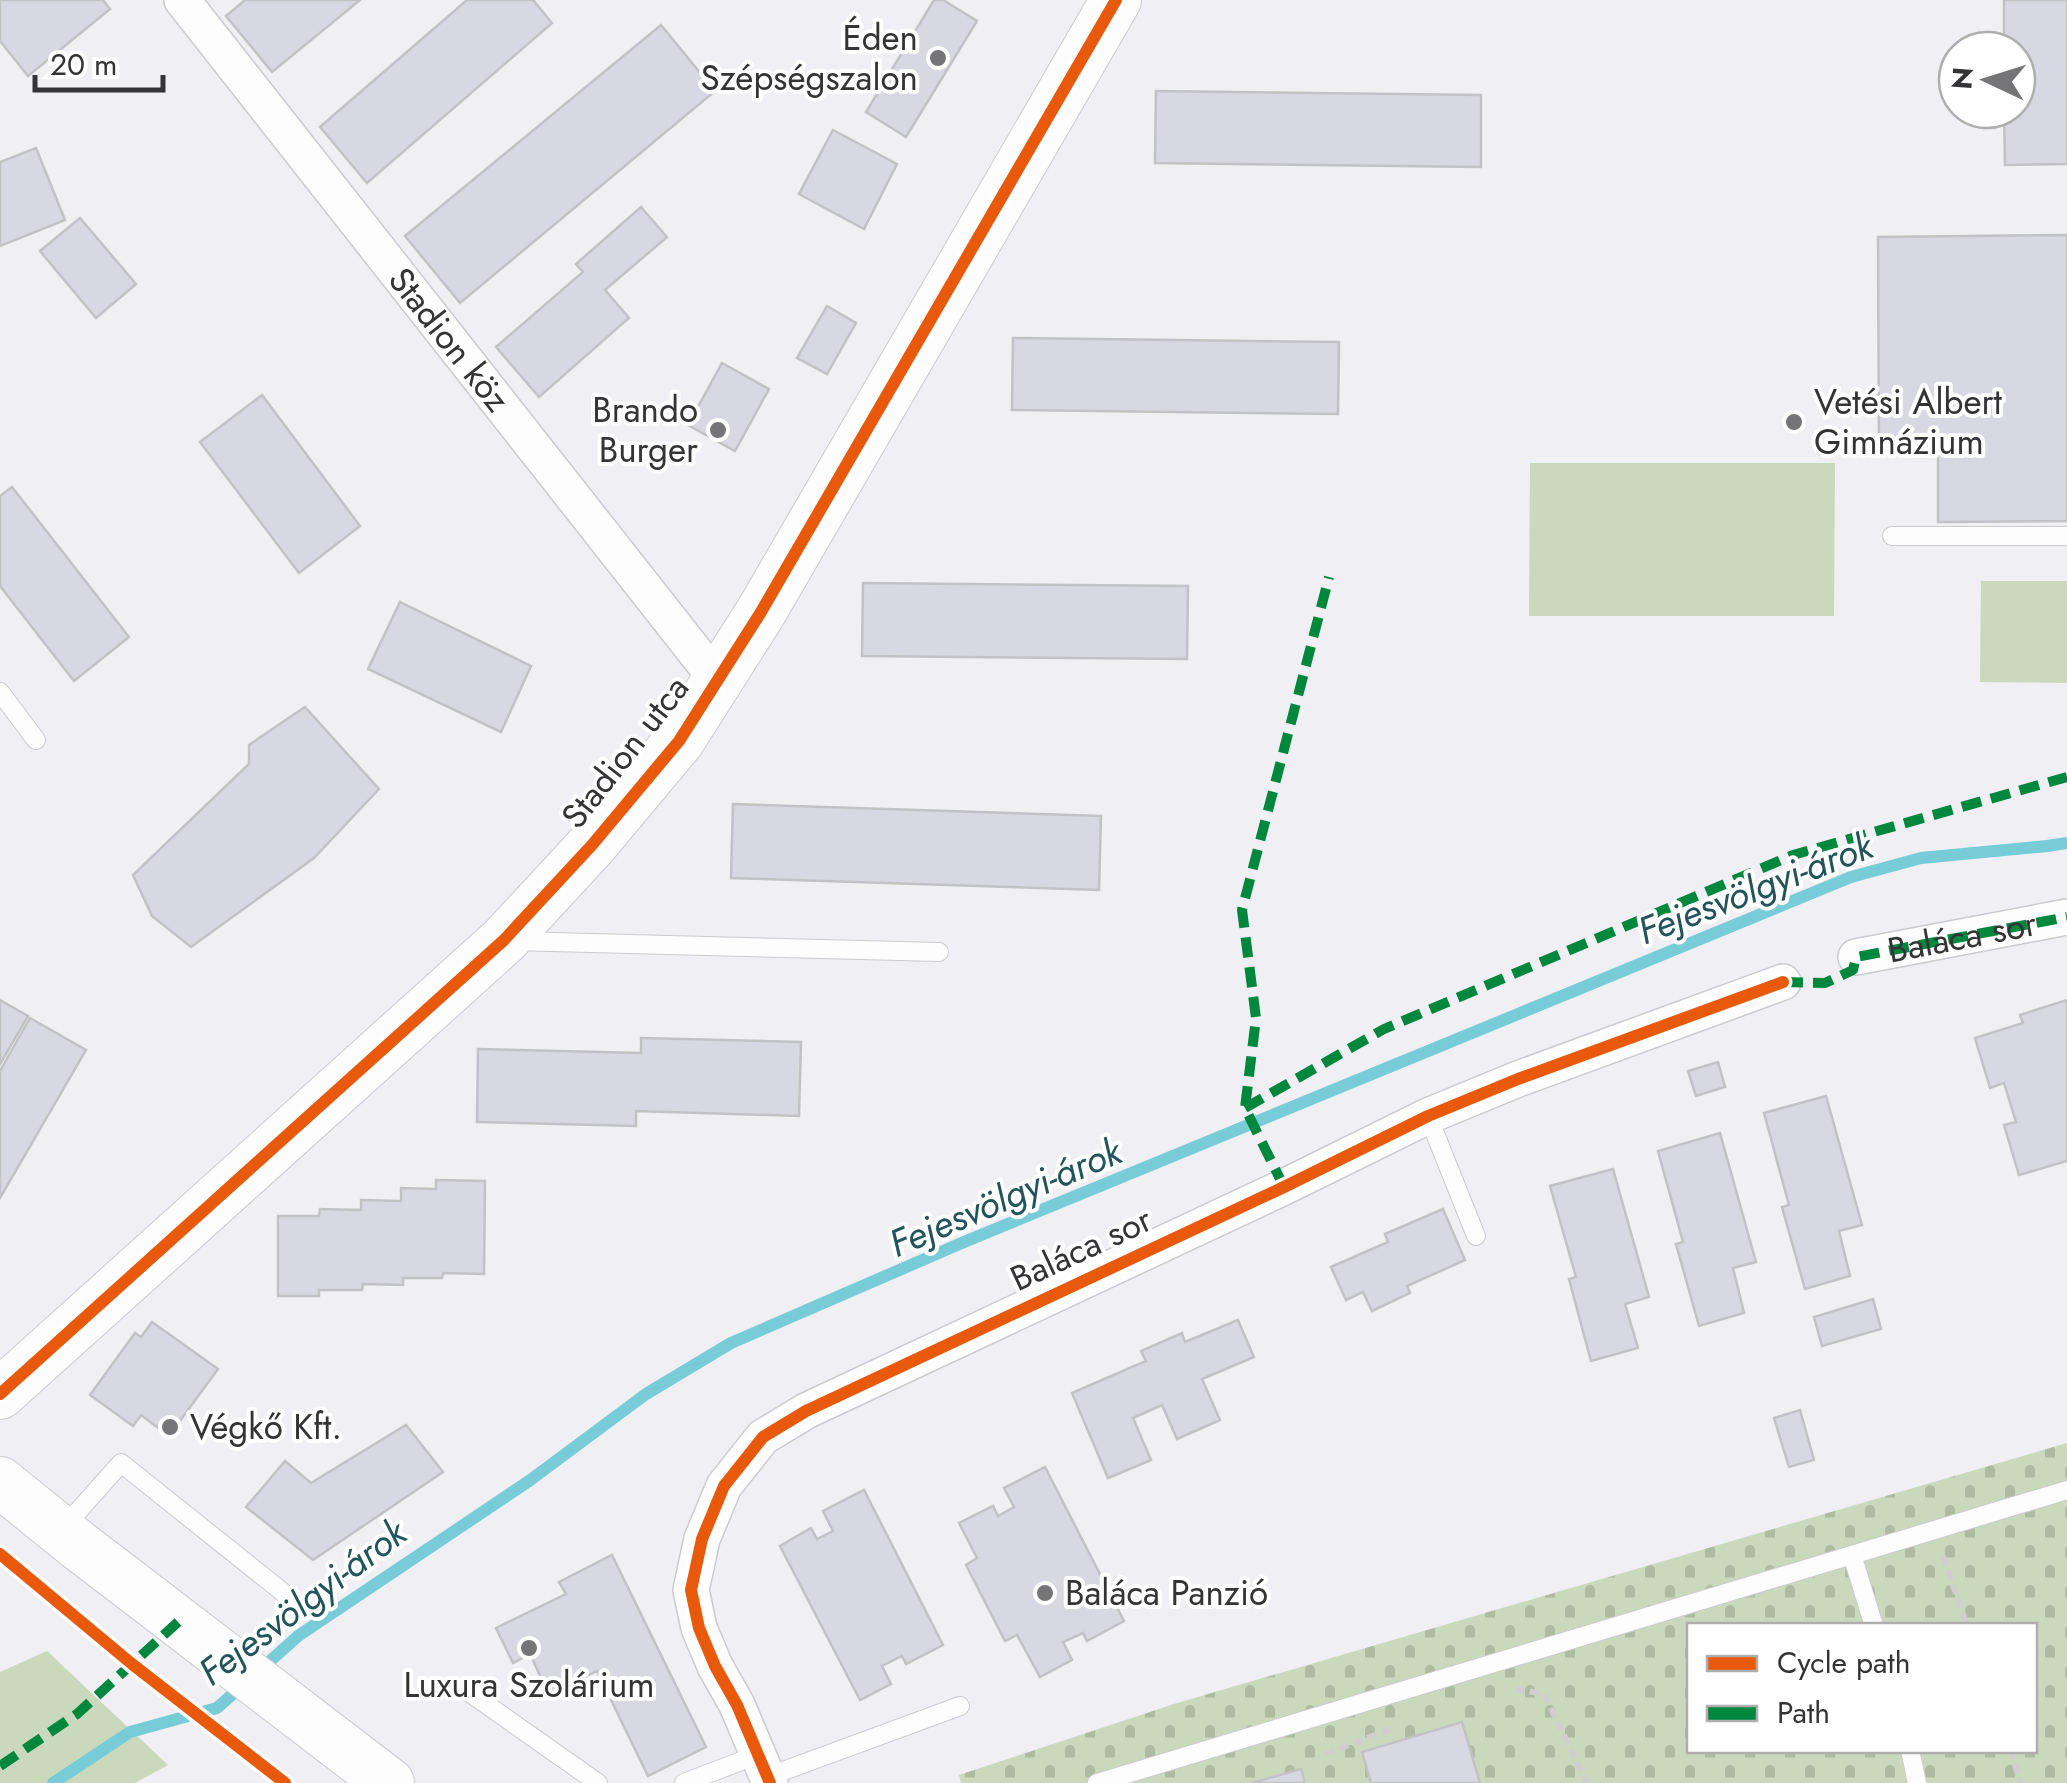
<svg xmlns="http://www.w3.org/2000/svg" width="2067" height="1783" font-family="Jost,sans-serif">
  <defs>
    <pattern id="cemetery-stones" width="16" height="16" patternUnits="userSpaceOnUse" patternTransform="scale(2.5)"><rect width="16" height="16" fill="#cad9bb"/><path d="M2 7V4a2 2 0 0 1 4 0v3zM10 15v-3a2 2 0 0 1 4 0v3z" fill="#aebba1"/></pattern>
  </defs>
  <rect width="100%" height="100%" fill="#efeff4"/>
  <g fill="#cad9bb">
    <path d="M1530,463h305l-1,153h-305z"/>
    <path d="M1981,581h86v102l-87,-1z"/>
    <path d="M47,1651l121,114 -33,18h-135v-111z"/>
  </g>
  <path fill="url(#cemetery-stones)" fill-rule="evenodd" d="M2067,1443v340h-1106l-2,-8 215,-71zM1690,1626h344v124h-344z"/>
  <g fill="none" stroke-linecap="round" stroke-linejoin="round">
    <g stroke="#77ccd7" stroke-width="12">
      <path d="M259,1671l39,-35 231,-155 117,-87 85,-51 233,-101 887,-365 70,-19 126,-12 20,-3"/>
      <path d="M53,1783l77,-51 87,-24 27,-24"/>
    </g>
  </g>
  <g fill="#d8d8e3" stroke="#c2c2c6" stroke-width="2.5">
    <path d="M0,0h103l7,9 -82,67 -28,-35z"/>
    <path d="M245,0h115l-88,72 -46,-56z"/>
    <path d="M467,0h66l19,23 -185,160 -47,-56z"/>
    <path d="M934,0h9l34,21 -71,116 -40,-25z"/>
    <path d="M2004,0h63v164l-62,1 -1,-55h13v-60h-13z"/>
    <path d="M661,25l54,66 -255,212 -55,-67z"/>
    <path d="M1156,91l325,4v72l-326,-4z"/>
    <path d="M833,130l64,34 -33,65 -65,-35z"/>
    <path d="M36,148l29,72 -65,26v-84z"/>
    <path d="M641,207l26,30 -62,53 24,28 -90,79 -43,-50 87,-75 -7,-8z"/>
    <path d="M80,218l56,66 -40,34 -56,-67z"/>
    <path d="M2067,235v286l-129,1v-71l-59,1 -1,-215z"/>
    <path d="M827,306l29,17 -29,51 -30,-16z"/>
    <path d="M1013,338l326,4 -1,72 -326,-4z"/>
    <path d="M722,363l47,26 -34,62 -47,-26z"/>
    <path d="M262,395l98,131 -61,47 -99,-131z"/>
    <path d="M12,487l117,150 -55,44 -74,-95v-90z"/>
    <path d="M863,583l325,3 -1,73 -325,-3z"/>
    <path d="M400,602l131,64 -30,66 -133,-63z"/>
    <path d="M305,707l74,82 -65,69 -123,89 -39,-31 -19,-41 116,-111v-19z"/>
    <path d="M733,804l368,12 -2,74 -368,-12z"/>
    <path d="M0,1000l28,16 -28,48z"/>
    <path d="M2067,1000v161l-48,14 -15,-50 12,-3 -12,-39 -14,5 -15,-50 48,-15 -3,-8z"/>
    <path d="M30,1018l56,32 -86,148v-127z"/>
    <path d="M641,1038l160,4 -2,74 -163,-5v15l-159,-4 1,-73 163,4z"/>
    <path d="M1718,1062l7,25 -29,9 -8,-25z"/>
    <path d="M1826,1096l36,129 -23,6 11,45 -45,13 -23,-82 7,-2 -25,-92z"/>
    <path d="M1720,1133l36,129 -23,6 11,45 -45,13 -23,-82 7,-2 -25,-91z"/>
    <path d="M1613,1169l36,128 -24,7 13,44 -47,13 -22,-82 7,-2 -26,-91z"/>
    <path d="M436,1180l49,1 -1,93 -41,-1 -1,5h-39v7l-40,-1 -1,6h-43v6h-41v-80h41l1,-7 41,1v-10l40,1v-13l35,1z"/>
    <path d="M1443,1209l22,51 -58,26 3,7 -38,18 -9,-19 -17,8 -15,-33 57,-25 -3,-8z"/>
    <path d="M1873,1299l8,30 -59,17 -8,-29z"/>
    <path d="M1238,1320l16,37 -52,22 18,41 -43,19 -15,-34 -29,13 18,42 -43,18 -36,-85 74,-32 -5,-10 41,-18 3,9z"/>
    <path d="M152,1322l66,47 -49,67 -28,-21 -8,11 -43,-31 45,-62 6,4z"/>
    <path d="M1800,1410l14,50 -25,7 -15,-49z"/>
    <path d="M406,1425l37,47 -130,88 -67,-53 39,-46 26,22z"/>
    <path d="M1045,1467l79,154 -37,20 -4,-8 -20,9 9,18 -32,17 -23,-42 -12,6 -39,-76 11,-7 -18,-35 34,-17 5,10 16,-9 -10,-19z"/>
    <path d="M864,1490l79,155 -37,19 -4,-8 -20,10 9,18 -31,16 -80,-154 31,-18 6,11 16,-8 -10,-20z"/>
    <path d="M612,1555l94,192 -58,29 -51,-105 -48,24 -19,-41 -17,9 -17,-35 70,-34 -7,-12z"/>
    <path d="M1462,1722l18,61h-109l-9,-31z"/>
    <path d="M1301,1769l4,14h-54z"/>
  </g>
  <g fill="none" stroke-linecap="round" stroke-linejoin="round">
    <g stroke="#cbcbcf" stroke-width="20">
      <g id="lane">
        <path d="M1892,536h175"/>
        <path d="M0,692l36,48"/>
        <path d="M514,941l425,11"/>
        <path d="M1428,1116l48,120"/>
        <path d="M64,1527l57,-64 169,135"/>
        <path d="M1852,1555l22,71"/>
        <path d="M463,1688l135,95"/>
        <path d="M1910,1750l7,33"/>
        <path d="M767,1777l193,-71"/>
        <path d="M684,1783l73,-28"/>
        <path d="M1097,1783l970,-293"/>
      </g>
    </g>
    <g stroke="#cbcbcf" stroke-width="38">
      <g id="street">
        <path id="s1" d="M182,0l536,681"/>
        <path id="s2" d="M1856,957l211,-40"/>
        <path d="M770,1783l-33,-78 -22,-39 -16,-38 -8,-38 11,-51 22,-53 39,-49 43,-26 478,-224 144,-71 90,-37 265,-97"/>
      </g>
    </g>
    <g stroke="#cbcbcf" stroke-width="52">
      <g id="secondary">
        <path d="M0,1394l504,-454 88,-95 87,-104 82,-129 355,-612"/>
        <path d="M0,1482l78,63 311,238"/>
      </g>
    </g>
    <g stroke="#cfcfd0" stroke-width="6" stroke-dasharray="10 5" stroke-linecap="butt">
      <path d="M1943,1556l24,70"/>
      <path d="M1515,1689l29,5 43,89"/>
      <path d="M2010,1750l11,33"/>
      <path d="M1325,1754l69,-26"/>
    </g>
    <use href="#lane" stroke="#fdfdfd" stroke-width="18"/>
    <use href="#street" stroke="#fdfdfd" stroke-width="35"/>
    <use href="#secondary" stroke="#fdfdfd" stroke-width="50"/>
    <g stroke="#00873e" stroke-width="10" stroke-dasharray="20 10" stroke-linecap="butt">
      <path d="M1783,982l42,1 28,-13 3,-13 211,-40"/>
      <path d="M1245,1108l139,-79 409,-174 274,-78"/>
      <path d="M1284,1187l-39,-79 11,-90 -14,-108 87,-333"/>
      <path d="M0,1766l77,-52 101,-92"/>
    </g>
    <g stroke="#fff" stroke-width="19">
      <g id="cycleway">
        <path d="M0,1394l504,-454 88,-95 87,-104 82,-129 355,-612"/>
        <path d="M0,1554l132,110 153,119"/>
        <path d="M770,1783l-33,-78 -22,-39 -16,-38 -8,-38 11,-51 22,-53 39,-49 43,-26 478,-224 144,-71 90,-37 265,-97"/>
      </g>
    </g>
    <use href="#cycleway" stroke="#e8590c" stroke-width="12"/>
  </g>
  <g fill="#757578" stroke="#fff" stroke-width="4">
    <circle cx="938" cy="58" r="10"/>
    <circle cx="1794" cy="422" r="10"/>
    <circle cx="718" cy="430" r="10"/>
    <circle cx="170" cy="1427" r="10"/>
    <circle cx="1045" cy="1593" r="10"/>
    <circle cx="529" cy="1648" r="10"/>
  </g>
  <g text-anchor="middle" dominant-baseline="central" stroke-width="8" stroke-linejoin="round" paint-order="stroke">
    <g font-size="35" fill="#343436" stroke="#fff" text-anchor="start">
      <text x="918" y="38" text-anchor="end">Éden<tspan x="918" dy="40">Szépségszalon</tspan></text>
      <text x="1814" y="402">Vetési Albert<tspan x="1814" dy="40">Gimnázium</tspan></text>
      <text x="698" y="410" text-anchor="end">Brando<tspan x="698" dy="40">Burger</tspan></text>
      <text x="190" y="1427">Végkő Kft.</text>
      <text x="1065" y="1593">Baláca Panzió</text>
      <text x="529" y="1685" text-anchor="middle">Luxura Szolárium</text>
    </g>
    <g font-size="35" fill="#343436" stroke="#fff">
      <text stroke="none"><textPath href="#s1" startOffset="432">Stadion köz</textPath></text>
      <text transform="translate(625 752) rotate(-52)">Stadion utca</text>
      <text stroke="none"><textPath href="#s2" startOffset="108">Baláca sor</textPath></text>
      <text transform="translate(1081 1249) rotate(-25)">Baláca sor</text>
    </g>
    <g font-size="38" font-style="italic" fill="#22555b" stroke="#fff">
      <text transform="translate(1755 888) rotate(-21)">Fejesvölgyi-árok</text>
      <text transform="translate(1005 1197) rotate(-23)">Fejesvölgyi-árok</text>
      <text transform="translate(302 1602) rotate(-37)">Fejesvölgyi-árok</text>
    </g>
  </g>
  <rect x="1687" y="1623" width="350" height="130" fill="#ffffff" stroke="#aeaeaf" stroke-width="2.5"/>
  <rect x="1707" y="1656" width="50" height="15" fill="#e8590c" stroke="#aeaeaf" stroke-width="2.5"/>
  <text x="1777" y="1673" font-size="30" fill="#343436">Cycle path</text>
  <rect x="1707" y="1706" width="50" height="15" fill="#00873e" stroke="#aeaeaf" stroke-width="2.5"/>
  <text x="1777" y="1723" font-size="30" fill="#343436">Path</text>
  <g transform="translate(1987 80) rotate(274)"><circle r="48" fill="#ffffff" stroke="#aeaeaf" stroke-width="2.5"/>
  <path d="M0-8L18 38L0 25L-18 38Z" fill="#757578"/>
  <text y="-15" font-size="28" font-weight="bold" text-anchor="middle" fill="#343436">N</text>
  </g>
  <path d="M35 75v15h128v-15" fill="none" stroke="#343436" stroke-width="5"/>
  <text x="50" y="75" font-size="30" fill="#343436" stroke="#ffffff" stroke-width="8" paint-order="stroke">20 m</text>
</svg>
